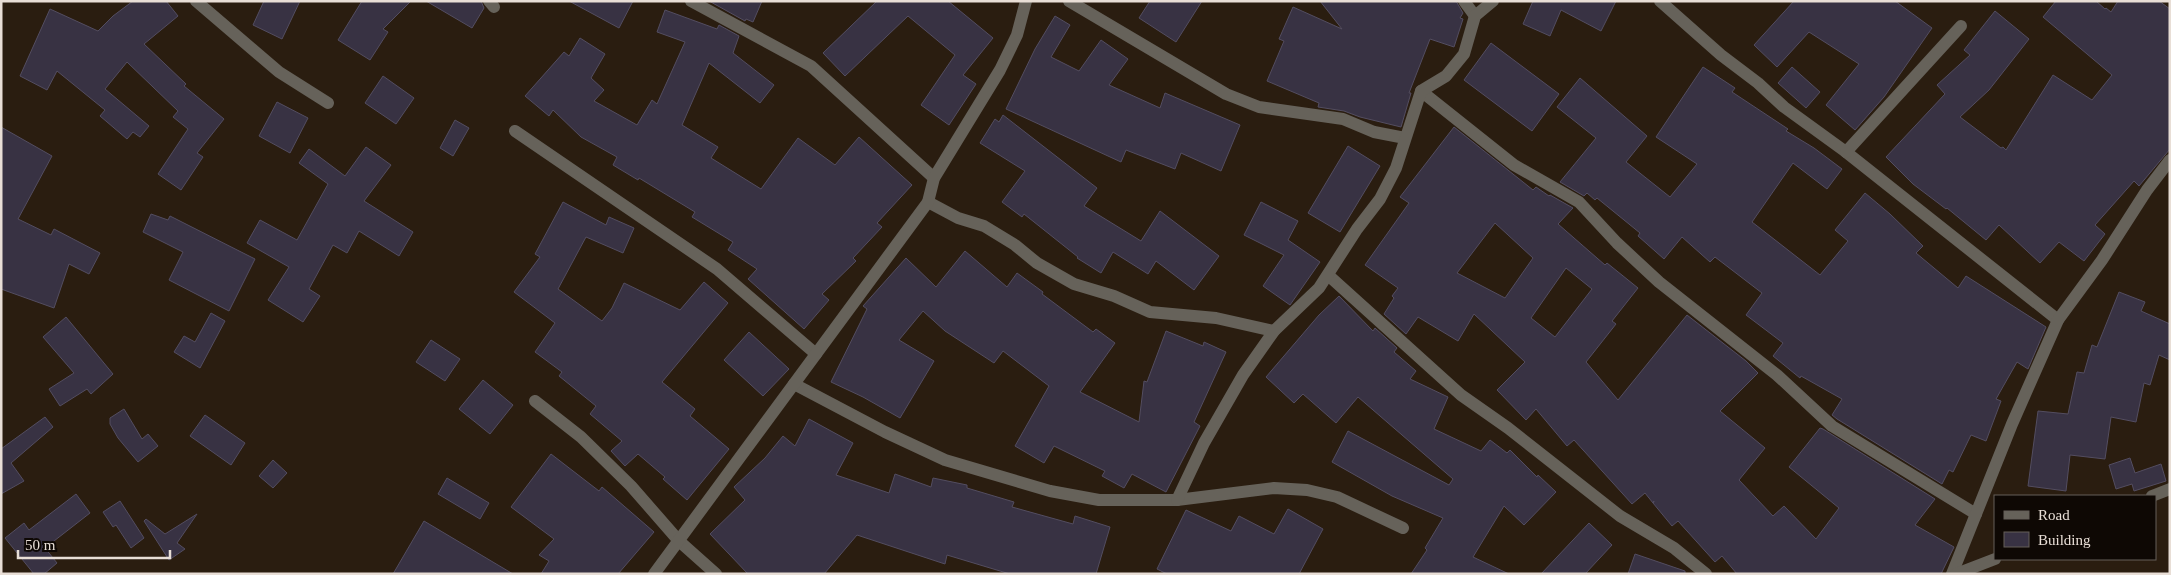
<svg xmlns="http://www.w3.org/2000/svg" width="2171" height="575" font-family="'Times New Roman',serif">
  <rect width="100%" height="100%" fill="#2a1d10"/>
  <g fill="#383243" stroke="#534d60" fill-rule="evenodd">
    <path d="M133,1h33l12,15 -34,28 42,40 -2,2 40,33 -27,34 6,4 -22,33 -23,-16 30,-45 -15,-12 5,-6 -51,-49 -22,27 44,37 -9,11 -7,-5 -6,7 -27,-23 5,-6 -48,-39 -10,19 -27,-14 30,-67 48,22 15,-15z"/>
    <path d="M264,1h36l-18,38 -29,-14z"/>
    <path d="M362,1h49l-28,28 5,3 -18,28 -32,-20z"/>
    <path d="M426,1h55l3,7 -12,20z"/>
    <path d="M569,1h64l-14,27z"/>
    <path d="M709,1h53l-9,21 -7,-3 -1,2z"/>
    <path d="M877,1h71l45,37 -30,37 13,9 -27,41 -28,-20 34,-50 -47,-39 -63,60 -22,-23z"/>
    <path d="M1150,1h52l-26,41 -37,-24z"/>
    <path d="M1320,1h136l7,12 -3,5 3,1 -9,28 -24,-8 -21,54h2l-10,34 -41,-10 -16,-6 -26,-4 1,-4 -52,-22 17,-40 -5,-2 14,-32 49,22z"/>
    <path d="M1533,1h83l-15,30 -40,-21 -11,26 -27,-12z"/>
    <path d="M1794,1h101l37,27 -48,69 -29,33 -29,-25 33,-41 -50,-32 -32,35 -23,-22z"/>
    <path d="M2056,1h40l9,8 1,-1 5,4 7,-11h41l11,8v140l-31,37 -5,-5 -39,44 10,9 -21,27 -25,-19 -19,21 -41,-38 -13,15 -39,-32 -1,1 -33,-25 -27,-27 59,-63 -8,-9 33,-30 -6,-5 31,-39 34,28 -40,51 -29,27 41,31 2,-1 3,3 47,-75 39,25 20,-25 -69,-58z"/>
    <path d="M665,10l52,19 2,-4 20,11 -6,17 41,32 -14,18 -51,-40 -27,62 36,22 -7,11 50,31 37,-51 37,27 24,-28 53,48 -35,38 5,4 -29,31 3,3 -34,33 7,6 -25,29 -56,-50 9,-10 -29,-19 5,-8 -41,-25 3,-5 -56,-34 -1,2 -25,-15 4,-8 -36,-20 -28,-27 -4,6 -24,-20 39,-44 5,4 11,-18 25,16 -14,24 13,12 -10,11 43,24 15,-25 5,4 28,-62 -28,-10z"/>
    <path d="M1055,16l15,9 -19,32 28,14 22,-31 27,19 -19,26 51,23 5,-15 75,32 -19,46 -40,-18 -6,16 -49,-19 -5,12 -115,-53 29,-60z"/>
    <path d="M1491,43l68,51 -27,37 -68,-51z"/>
    <path d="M1703,67l32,21 -3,4 56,37 -2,2 28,17 28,21 -15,20 -34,-26 -41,59 68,53 28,-34 -13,-11 30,-37 25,21 33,32 -7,7 42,35 8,-12 80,51 -18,42 -11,-7 -21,37 5,2 -15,40 -15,-6 -18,37 -4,-2 -7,14 -105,-65 -5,-4 10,-16 -41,-23 -1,2 -27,-22 10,-13 -37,-28 16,-22 -47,-36 -5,5 -28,-25 -18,22 -26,-23 2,-3 -43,-35 -2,2 -8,-7 -3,3 -24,-14 36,-44 -39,-31 23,-29 67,58 -21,26 44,35 27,-33 -41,-27z"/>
    <path d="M1792,67l28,25 -14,16 -28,-25z"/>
    <path d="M383,76l31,22 -18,26 -31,-21z"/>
    <path d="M277,102l31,16 -18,35 -31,-17z"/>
    <path d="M1003,115l94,73 -13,18 57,35 19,-30 59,45 -25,34 -38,-29 -8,13 -35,-22 -12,21 -24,-15 1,-1 -54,-43 -2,3 -20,-15 23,-31 -45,-28 15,-24 4,3z"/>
    <path d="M455,120l14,8 -16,28 -13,-8z"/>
    <path d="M1,127l51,29 -34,63 33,16 3,-6 46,24 -11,21 -20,-10 -15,44 -53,-19z"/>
    <path d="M1454,127l79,63 3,-3 13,9 1,-1 23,13 -15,16 47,41 2,-2 31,25 -26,33 4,3 -30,38 32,38 69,-85 59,46 12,12 -38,38 45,37 -26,32 34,36 11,-10 32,33 23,-31 -50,-41 31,-39 3,1 112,70 -20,26 39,22 -13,27h-204l-15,-18 -7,6 -37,-41 -6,5 -19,-23 1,-2 -1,2 -8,-10 -13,11 -58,-64 -7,6 -31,-37 -10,11 -29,-30 28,-28 -51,-48 -16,27 -40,-24 -12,17 -22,-20 10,-16 -2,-2 6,-8 -33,-23 44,-62 -9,-6zM1495,223l38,35 -28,40 -48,-25zM1566,268l26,21 -37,48 -24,-19z"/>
    <path d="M1348,146l32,20 -40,66 -32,-19z"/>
    <path d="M366,147l25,18 -27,36 49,31 -14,24 -40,-25 -12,22 -14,-8 -24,44 11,7 -17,26 -35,-22 21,-33 -42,-24 13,-23 37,20 31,-56 -29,-21 10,-14 36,27z"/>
    <path d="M563,202l43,23 3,-8 25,11 -11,25 -37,-16 -28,52 44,32 10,-13 12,-25 56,27 24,-28 24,21 -66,79 33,27 -5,7 39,33 -42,51 -24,-21 2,-2 -27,-23 -13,12 -14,-15 11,-10 -32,-27 6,-8 -37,-30 3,-4 -27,-20 20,-29 -41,-31 26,-35 -5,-3z"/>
    <path d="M1261,202l37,19 -10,19 32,22 -30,43 -27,-19 21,-31 -40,-20z"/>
    <path d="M151,214l17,6 2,-4 85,43 -26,52 -60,-31 14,-28 -40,-20z"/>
    <path d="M965,251l42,36 10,-14 26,19 -1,2 51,38 3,-3 19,14 -35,49 59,30 5,-41 3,1 19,-51 37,15 1,-4 22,10 -32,70 6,4 -34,66 -34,-18 -8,14 -22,-12 3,-5 -51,-25 -10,17 -29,-17 34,-60 -46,-35 -9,12 -49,-32 -22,-20 -24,29 35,21 -34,57 -37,-21 -32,-15 36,-73 -4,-3 43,-48 30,29z"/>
    <path d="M2119,292l26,10 -4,9 29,13v36l-11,-5 -9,30 -6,-2 -8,39 -25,-5 -6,42 -35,-4 -4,36 -38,-5 10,-75 30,3 9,-42 7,1 8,-28 5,2z"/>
    <path d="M1339,296l34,35 2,-3 22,20 -3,4 22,19 -6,8 38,18 -14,32 47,22 9,-11 17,13 3,-3 27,27 1,-2 18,17 -32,33 -20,-19 -31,51 36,17h-98l16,-24 -2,-2 18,-30 -51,-22 -60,-34 16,-31 101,54 4,-6 -95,-82 -22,26 -33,-29 -9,9 -28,-26 53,-62z"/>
    <path d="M211,313l14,8 -25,47 -26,-16 10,-16 11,6z"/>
    <path d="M66,317l47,57 -22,20 -4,-5 -27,17 -11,-17 25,-16 -31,-36z"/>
    <path d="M749,332l40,37 -26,27 -39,-36z"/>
    <path d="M431,340l29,19 -15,22 -29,-19z"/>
    <path d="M483,380l30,25 -23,29 -31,-25z"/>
    <path d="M124,409l18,30 6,-5 10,12 -20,16 -20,-24 -8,-14v-6z"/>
    <path d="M205,415l40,28 -14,22 -41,-29z"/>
    <path d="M45,417l8,10 -42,36 13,18 -23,13v-45z"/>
    <path d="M809,419l44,24 -17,32 53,18 6,-19 36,13 2,-9 34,7v3l47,14 -2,5 61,17 2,-8 35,11 -14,47h-86l-63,-19 -2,9 -88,-29 -33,39h-76l-38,-40 35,-34 -11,-13 31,-29 18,-22 12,10z"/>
    <path d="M551,454l48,37 3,-4 52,45 -36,42h-77l8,-13 -10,-6 15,-16 -43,-32z"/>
    <path d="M2130,458l5,15 26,-9 5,17 -32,10 -2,-7 -16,5 -7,-24z"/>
    <path d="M273,460l14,13 -14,15 -14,-12z"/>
    <path d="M447,478l42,25 -9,16 -42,-25z"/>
    <path d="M76,494l14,19 -45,35 12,15 -13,11h-10l-29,-36 19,-15 5,7z"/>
    <path d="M120,501l24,37 -13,10 -15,-23 -3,2 -10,-15z"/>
    <path d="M1288,509l35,20 -24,45h-132l-10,-5 29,-59 45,21 8,-15 35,18z"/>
    <path d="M197,514l-20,29 8,6 -16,11 -25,-39 2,-2 19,15z"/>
    <path d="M424,521l89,53h-120z"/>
    <path d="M1589,523l23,22 -27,29h-44z"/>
    <path d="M1635,554l50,17v3h-57z"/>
  </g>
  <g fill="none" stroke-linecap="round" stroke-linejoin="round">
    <g stroke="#66625a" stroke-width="12">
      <path d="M196,1l83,71 49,31"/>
      <path d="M489,1l5,6"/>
      <path d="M691,1l120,65 123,112"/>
      <path d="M1069,1l157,93 33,13 84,12 31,13 31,6"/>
      <path d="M1464,1l11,15"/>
      <path d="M1660,1l61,54 37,28 26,24 62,45 212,168"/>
      <path d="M1421,91l93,74 65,37 38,41 42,39 118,93 55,51 144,88"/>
      <path d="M515,131l202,138 99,85"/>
      <path d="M1846,152l115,-126"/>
      <path d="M928,202l30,16 26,8 31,19 22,18 37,21 40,12 36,16 66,6 58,13"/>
      <path d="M1328,275l133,120 47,33 112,88 54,32 32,26"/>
      <path d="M794,384l91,48 60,28 105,31 49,9h78l97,-12 33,2 30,7 66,31"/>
      <path d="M535,401l46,36 50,49 48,55 37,33"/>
      <path d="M2152,496l18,-7"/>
      <path d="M1177,500l27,-57 39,-68 31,-44 45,-43 38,-59 23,-30 16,-31 25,-77 25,-15 18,-22 11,-38 18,-15"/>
      <path d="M654,574l274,-372 6,-24 66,-108 17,-35 9,-34"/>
      <path d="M1952,574l60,-150 46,-104 44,-60 45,-70 23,-30"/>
      <path d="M1956,574l39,-15"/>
    </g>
  </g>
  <rect width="2171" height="575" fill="none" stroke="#e8ded6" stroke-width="5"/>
  <rect x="1994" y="495" width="162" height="65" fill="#0e0804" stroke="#655e58"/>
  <rect x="2004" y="511" width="25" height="8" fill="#66625a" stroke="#655e58"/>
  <text x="2038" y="520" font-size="15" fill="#e8ded6">Road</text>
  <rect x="2004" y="532" width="25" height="15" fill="#383243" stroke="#655e58"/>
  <text x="2038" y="545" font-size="15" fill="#e8ded6">Building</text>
  <path d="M18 550v8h152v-8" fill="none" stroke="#e8ded6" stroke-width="2.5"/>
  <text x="25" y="550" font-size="15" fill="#e8ded6" stroke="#0e0804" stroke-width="4" paint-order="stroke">50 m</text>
</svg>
